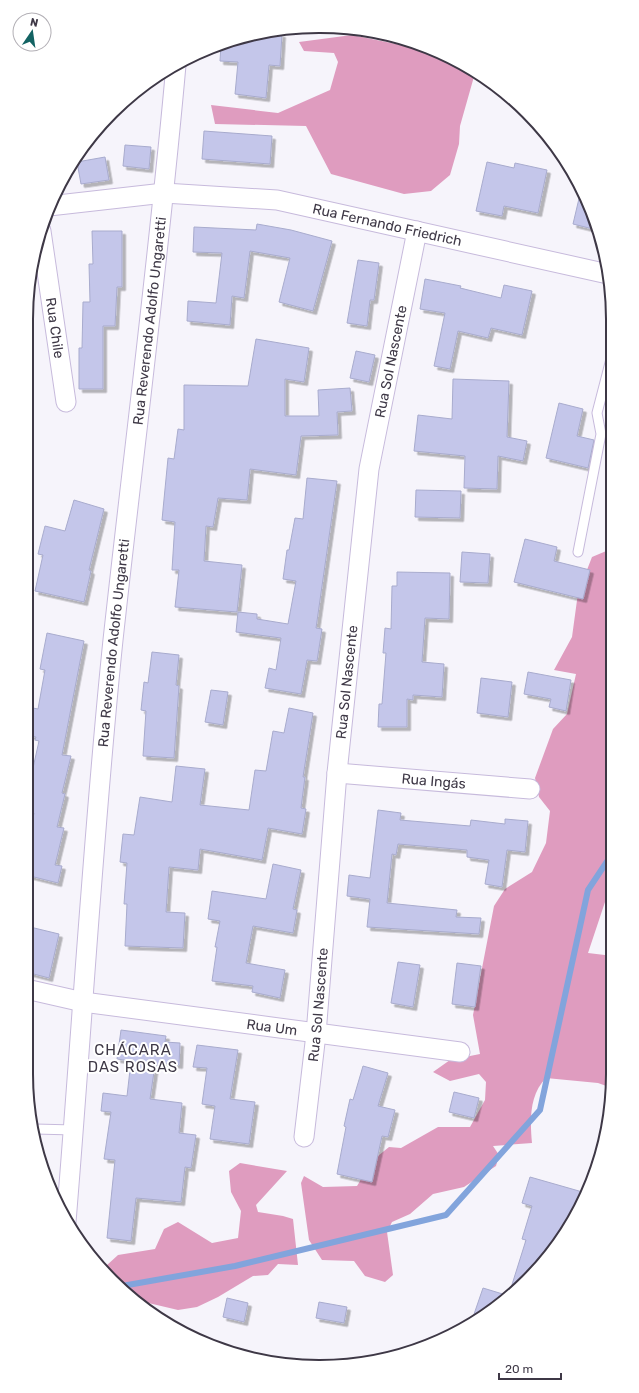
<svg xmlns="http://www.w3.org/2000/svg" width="639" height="1393" font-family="Rubik,sans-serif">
  <defs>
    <filter id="shadow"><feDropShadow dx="3.5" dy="3.5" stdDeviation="0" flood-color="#0004"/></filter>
  </defs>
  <rect width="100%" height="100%" fill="#f6f4fb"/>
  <g fill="#df9cbf">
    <path d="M352,35l88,18 35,20 -15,53 -1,18 -9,31 -19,16 -27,3 -73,-20 -25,-48 -91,-2 -4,-19 67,8 52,-23 8,-28 -4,-9 -30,-2 -5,-9z"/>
    <path d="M611,549l1,340 -4,4 -20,60 25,3 -1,132 -14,-5 -52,-5c-17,17 -16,43 -14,65l-39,3 6,9 -3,11 -32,21 -31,7 -23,20 -18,8 -5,10 6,43 -8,7 -20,-6 -11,-15 -32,-1 -13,-20 -8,-57 3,-7 19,11 34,-1 16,-26 16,-13 12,1 37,-21h32l15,-27 1,-18 -7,-8 -29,7 -17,-9 17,-12 30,-6 -7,-39 21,-109 11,-17 27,-17 14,-29 4,-32 -11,-14 -4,-19 18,-49 14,-15 9,-40 -22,-4 18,-33 6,-44 14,-36z"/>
    <path d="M240,1163l47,8 -31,34 2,7 25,4 10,3 5,46 -20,-1 -10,11 -15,1 -35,21 -21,10 -19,3 -38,-9 -34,-28v-7l12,-11 37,-6 9,-20 14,-7 34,21 26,-5 3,-27 -10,-19 -2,-21z"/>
  </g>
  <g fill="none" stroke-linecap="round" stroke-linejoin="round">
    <path stroke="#82a4dc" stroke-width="6" d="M122,1286l113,-20 211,-51 94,-105 48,-220 24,-36"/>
  </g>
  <g fill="#c4c6ea" stroke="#a8abcd" filter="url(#shadow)">
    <path d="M261,32l21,2 -2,32 -11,-1 -3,33 -31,-4 3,-32 -18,-1 1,-17z"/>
    <path d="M204,131l68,5 -2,28 -68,-5z"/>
    <path d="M125,145l26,2 -2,22 -26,-3z"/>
    <path d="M105,157l4,23 -28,4 -4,-22z"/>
    <path d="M487,162l27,6 1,-5 32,7 -9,43 -34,-7 -2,10 -26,-5z"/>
    <path d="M581,190l10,17 6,23 -24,-6z"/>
    <path d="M257,224l34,6 41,11 -19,70 -34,-9 11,-44 -40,-7 -6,47 -12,-2 -2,29 -43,-4 1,-20 28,2 6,-50 -29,-1 1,-25 62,3z"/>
    <path d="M92,231h30v56h-5l-2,39h-12v63h-24v-41h3l1,-46h7l-1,-38h4z"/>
    <path d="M358,260l21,3 -5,37h-4l-3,26 -20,-3z"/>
    <path d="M425,279l36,7 -1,2 41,10 3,-13 28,6 -10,44 -31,-7 -3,10 -30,-7 -8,38 -16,-3 11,-53 -25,-4z"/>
    <path d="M256,339l53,9 -5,34 -19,-3v37h34l-1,-26 32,-2 2,23 -15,1 1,23 -37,1 -5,39 -46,-6 -3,31 -29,-2 -5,29 -7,-1 -2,35 38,4 -5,47 -62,-5 4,-37h-7l3,-48 -13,-2 6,-62 6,1 4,-30 6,1v-45l64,1z"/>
    <path d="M356,351l19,4 -6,27 -19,-4z"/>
    <path d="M453,379l56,2 -2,56 20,4 -4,20 -25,-5 -1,33 -33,-1 1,-32 -51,-5 4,-36 34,4z"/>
    <path d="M559,403l24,6 -6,27 17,4 -6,28 -42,-10z"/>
    <path d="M307,478l30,3 -21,147 6,1 -5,32 -10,-1 -6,34 -36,-6 4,-20 7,2 5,-32 -45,-6 2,-20 19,2v5l31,5 8,-43 -13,-2 4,-29h2l6,-32 8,1z"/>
    <path d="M416,490l45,1 -1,27 -45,-1z"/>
    <path d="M74,500l30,9 -15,61 2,1 -7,31 -49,-11 8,-36 -5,-1 7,-28 20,5z"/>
    <path d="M525,539l32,8 -3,14 36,9 -7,29 -69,-17z"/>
    <path d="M462,552l28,2 -2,29 -28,-1z"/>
    <path d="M397,572l53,1 -1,46 -24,-1 -3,44 22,2 -2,33 -29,-2v5l-6,-1v28h-29l1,-23h3l4,-51h-3l2,-25 6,1 1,-43h5z"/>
    <path d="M47,633l37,8 -22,114 9,1 -9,37 3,1 -8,33 7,1 -9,37 7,1 -4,17 -32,-8v-27l8,-35 -8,-2v-26l3,1 10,-45 -4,-1 1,-3 -10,-2v-17l4,1 3,-11 5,1 7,-39 -5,-1z"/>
    <path d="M152,652l27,3 -3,30 3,1 -5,72 -31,-2 3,-45 -5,-1 3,-28 4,1z"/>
    <path d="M528,672l43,8 -5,31 -17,-4 2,-8 -27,-5z"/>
    <path d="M481,678l31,4 -4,35 -31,-4z"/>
    <path d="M211,690l17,2 -5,33 -18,-3z"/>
    <path d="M289,708l24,5 -10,64h2l-4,31 5,1 -4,25 -34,-6 -6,32 -62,-11 -2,21 -29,-3 -3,45 19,1 -2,35 -58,-2 2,-42h-3l3,-41 -7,-1 3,-28 11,1 6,-38 32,5 4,-36 29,3 -5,36 49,5 6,-40 11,1 7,-40 11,2z"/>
    <path d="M378,810l23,3 -1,7 70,6 1,-6 34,4v-5l23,2 -3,31 -18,-2 -5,37 -17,-3 4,-24 -22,-3v-7l-69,-6 -2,11 -4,-1 -5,49 70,7 -1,7 25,1 -2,16 -112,-7 3,-28 -23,-3 2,-21 21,3z"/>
    <path d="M273,864l28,6 -8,39 4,1 -4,23 -40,-7 -7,37 39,7 -5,28 -28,-6 1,-6 -41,-5 5,-34h-2l5,-26 -12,-2 4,-28 54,8z"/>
    <path d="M26,926l33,8 -10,44 -23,-6z"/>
    <path d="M398,962l22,3 -7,42 -22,-4z"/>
    <path d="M457,963l24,3 -6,41 -23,-3z"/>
    <path d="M121,1030l45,6 -1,6 15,1 -1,22 -17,-2v3l-7,-1 -5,34 32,4 -3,30 17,2 -5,33 -6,-1 -4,35 -45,-4 -5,43 -24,-3 8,-78 -11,-1 7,-47 -10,-1 2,-18 24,3 4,-35 -14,-2z"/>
    <path d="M197,1045l41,5 -8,49 25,3 -6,42 -39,-5 5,-33 -13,-2 5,-36 -14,-1z"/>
    <path d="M363,1066l25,7 -10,33 17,4 -7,27 -6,-1 -10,46 -35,-8 9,-47 -2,-1 6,-27 3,1z"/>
    <path d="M454,1092l25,6 -5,20 -25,-6z"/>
    <path d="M530,1177l56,16 -46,74 -30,24 16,-51 -4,-1 10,-33 -10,-3z"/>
    <path d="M483,1288l23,7 -35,28z"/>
    <path d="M227,1298l21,5 -4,19 -21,-5z"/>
    <path d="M319,1302l28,5 -3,16 -28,-5z"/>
  </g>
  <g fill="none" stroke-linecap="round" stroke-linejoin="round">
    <g stroke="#c7badc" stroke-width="11">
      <g id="service">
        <path d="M578,552l23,-118 -4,-21 14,-54"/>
        <path d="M35,1129l39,1"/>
      </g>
    </g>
    <g stroke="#c7badc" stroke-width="21">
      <g id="minor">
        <path id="s1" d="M49,206l115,-13 113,7 331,74"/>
        <path id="s2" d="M41,231l25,171"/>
        <path id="s3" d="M337,773l193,16"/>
        <path id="s4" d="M26,989l57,13 377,50"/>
        <path id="s5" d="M304,1137l12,-103 21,-261 32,-304 48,-238"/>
        <path id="s6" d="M66,1222c16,-194 27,-389 47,-582 21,-192 46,-383 63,-575"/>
      </g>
    </g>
    <use href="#service" stroke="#fff" stroke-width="9"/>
    <use href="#minor" stroke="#fff" stroke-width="19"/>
  </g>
  <g text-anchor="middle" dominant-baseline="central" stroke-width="4" stroke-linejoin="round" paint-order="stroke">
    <g font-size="14" fill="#3e3846" stroke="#fff">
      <text stroke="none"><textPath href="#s1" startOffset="342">Rua Fernando Friedrich</textPath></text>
      <text stroke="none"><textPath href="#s6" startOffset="905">Rua Reverendo Adolfo Ungaretti</textPath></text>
      <text stroke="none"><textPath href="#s2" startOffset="98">Rua Chile</textPath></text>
      <text stroke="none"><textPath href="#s5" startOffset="781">Rua Sol Nascente</textPath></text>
      <text stroke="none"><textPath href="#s6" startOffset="581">Rua Reverendo Adolfo Ungaretti</textPath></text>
      <text stroke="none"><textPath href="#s5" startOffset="457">Rua Sol Nascente</textPath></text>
      <text stroke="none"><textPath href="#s3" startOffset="97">Rua Ingás</textPath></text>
      <text stroke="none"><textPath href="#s5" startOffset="133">Rua Sol Nascente</textPath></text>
      <text stroke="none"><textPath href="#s4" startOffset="249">Rua Um</textPath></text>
    </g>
    <g font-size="15" letter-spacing="1" fill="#3e3846" stroke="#fff">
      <text x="133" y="1050">CHÁCARA<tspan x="133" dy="17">DAS ROSAS</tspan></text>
    </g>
  </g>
  <path d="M0 0H639V1393H0ZM319 33H320A286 286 0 0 1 606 319V1074A286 286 0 0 1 320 1360H319A286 286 0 0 1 33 1074V319A286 286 0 0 1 319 33Z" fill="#fff" fill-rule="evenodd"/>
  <path fill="none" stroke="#3e3846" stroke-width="2" d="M319 33H320A286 286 0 0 1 606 319V1074A286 286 0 0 1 320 1360H319A286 286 0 0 1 33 1074V319A286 286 0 0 1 319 33Z"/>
  <g transform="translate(32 32) rotate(13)"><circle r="19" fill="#ffffff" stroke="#b2afb5"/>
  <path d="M0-3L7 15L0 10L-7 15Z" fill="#136363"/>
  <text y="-6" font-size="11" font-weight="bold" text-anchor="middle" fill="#3e3846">N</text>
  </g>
  <path d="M499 1373v6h62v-6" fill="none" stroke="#3e3846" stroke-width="2"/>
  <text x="505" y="1373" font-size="12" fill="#3e3846" stroke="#ffffff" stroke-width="3" paint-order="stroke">20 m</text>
</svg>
